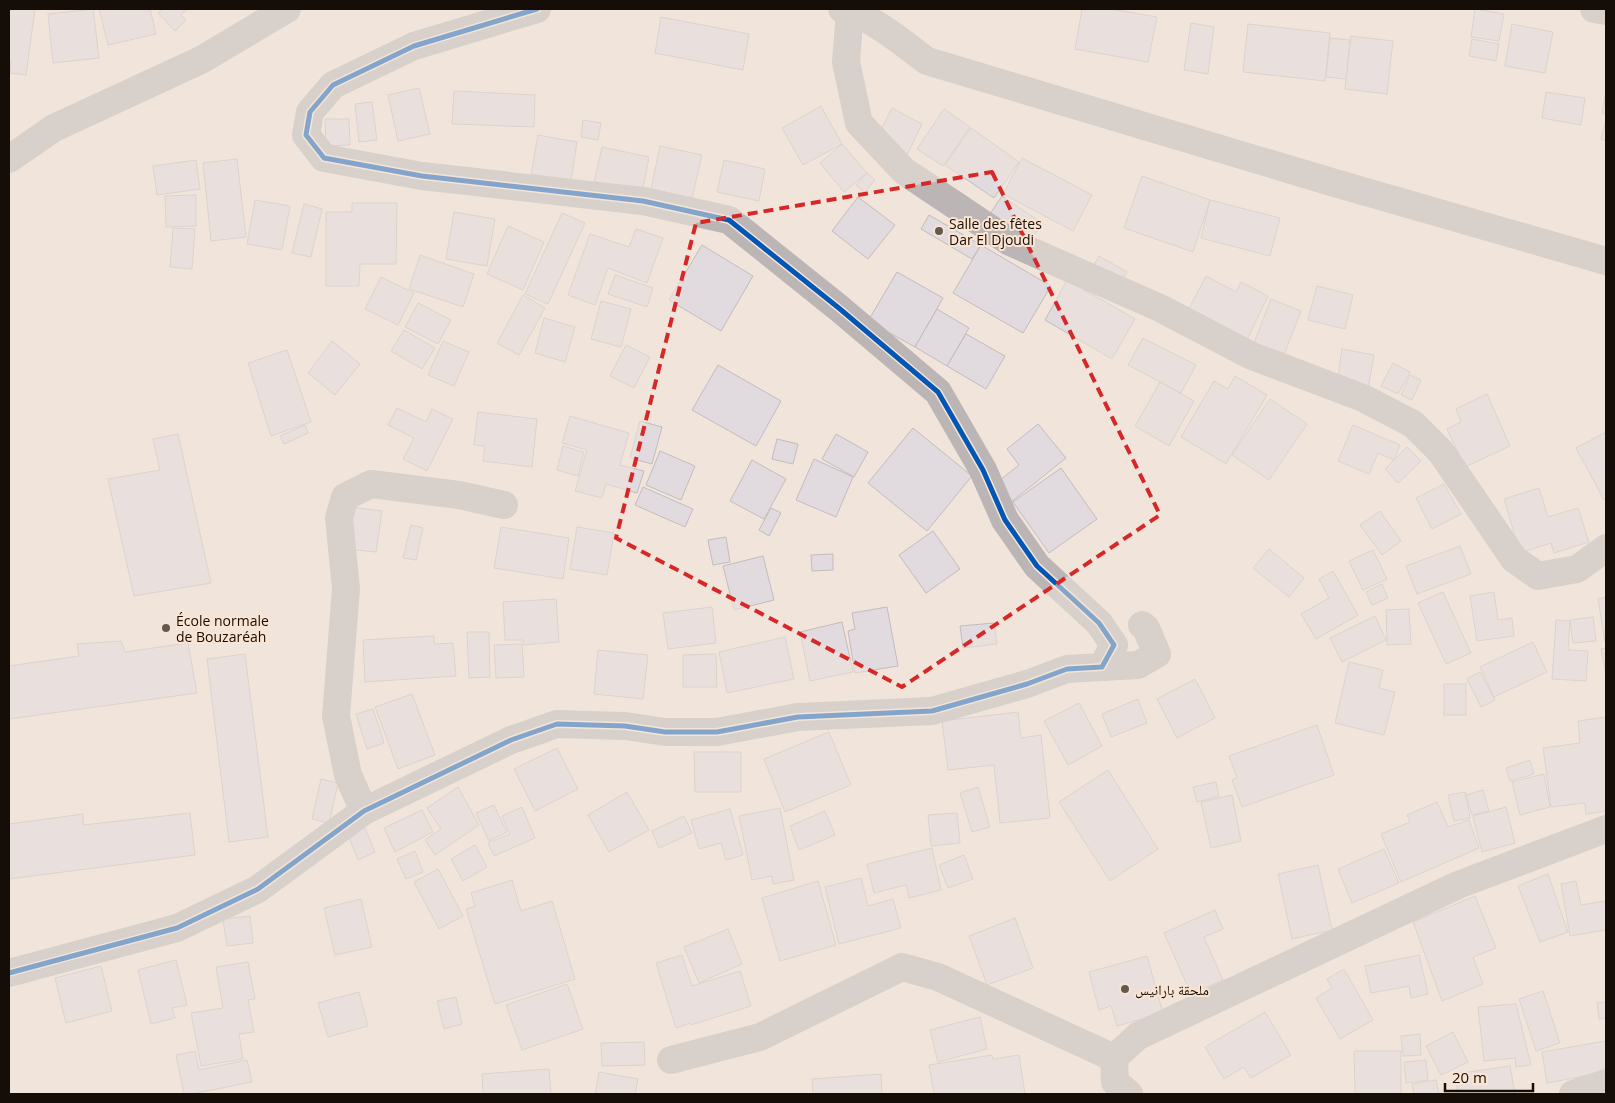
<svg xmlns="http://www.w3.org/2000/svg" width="1615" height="1103" font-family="'Open Sans','Noto Naskh Arabic',sans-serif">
  <rect width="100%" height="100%" fill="#f1e5db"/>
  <g fill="#e1dadf" stroke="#c3bcbd">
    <path d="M9,9h26l-9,66 -16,-2 1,-12 -2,-1z"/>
    <path d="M93,9l6,49 -46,5 -5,-49z"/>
    <path d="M99,9h51l6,25 -48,11z"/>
    <path d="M162,9h25l-6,6 5,5 -11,11 -17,-18z"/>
    <path d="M1082,9h29l46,8 -9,45 -73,-13z"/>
    <path d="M1475,9l29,5 -5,27 -28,-4z"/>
    <path d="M661,17l88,17 -6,36 -88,-17z"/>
    <path d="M1191,23l23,4 -6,47 -24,-4z"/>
    <path d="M1248,24l82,9 -5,48 -82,-9z"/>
    <path d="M1512,24l41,8 -8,41 -40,-7z"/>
    <path d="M1351,36l42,5 -6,53 -42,-5z"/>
    <path d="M1330,38l20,2 -4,39 -20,-2z"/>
    <path d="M1472,39l27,5 -3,17 -27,-5z"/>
    <path d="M419,88l11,46 -32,7 -10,-46z"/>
    <path d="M1606,90v24l-4,-1z"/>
    <path d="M454,91l81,4 -1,32 -82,-3z"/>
    <path d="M1546,92l39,6 -4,27 -39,-7z"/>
    <path d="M372,102l5,38 -18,2 -4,-38z"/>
    <path d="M821,106l21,38 -39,21 -21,-37z"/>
    <path d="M892,108l30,16 -15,31 -31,-16z"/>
    <path d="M944,109l26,18 -27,39 -26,-17z"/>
    <path d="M325,119h24l1,26 -24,1z"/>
    <path d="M583,120l18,3 -3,17 -17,-3z"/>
    <path d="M1606,120v21l-5,-2z"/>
    <path d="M971,128l48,34 -25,36 -49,-33z"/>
    <path d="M538,135l39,7 -6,39 -40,-7z"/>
    <path d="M842,144l25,29 -23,19 -24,-29z"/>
    <path d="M660,146l42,9 -10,43 -41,-9z"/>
    <path d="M602,147l47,10 -7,36 -48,-10z"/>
    <path d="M1022,158l70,37 -19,36 -70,-37z"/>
    <path d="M237,159l9,78 -35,4 -8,-78z"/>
    <path d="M196,160l4,29 -43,6 -4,-29z"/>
    <path d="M724,160l41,9 -6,32 -42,-9z"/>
    <path d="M867,173l8,7 -10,12 -9,-7z"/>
    <path d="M1142,176l68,24 -17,52 -69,-24z"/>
    <path d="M196,195v31l-30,1 -1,-31z"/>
    <path d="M1002,196l40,27 -12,18 -40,-27z"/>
    <path d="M858,197l37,28 -27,34 -36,-28z"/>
    <path d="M255,200l35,6 -8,44 -35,-6z"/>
    <path d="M1210,200l70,18 -10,38 -69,-18z"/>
    <path d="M352,203h45l-1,61h-36l-1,22h-33v-74h26z"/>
    <path d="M304,204l18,5 -11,48 -19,-4z"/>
    <path d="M454,212l41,7 -8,47 -41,-7z"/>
    <path d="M562,213l23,10 -37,81 -23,-10z"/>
    <path d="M929,215l52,30 -9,14 -51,-30z"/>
    <path d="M508,226l36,16 -21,48 -36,-16z"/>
    <path d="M173,228l22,1 -3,40 -22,-2z"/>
    <path d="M636,229l27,9 -16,45 -39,-15 -13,37 -27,-10 22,-61 39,13z"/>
    <path d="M702,245l51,31 -32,55 -52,-31z"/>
    <path d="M981,245l70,41 -28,47 -70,-40z"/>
    <path d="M420,255l54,19 -11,33 -54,-18z"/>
    <path d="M1099,256l28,16 -9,15 -27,-16z"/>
    <path d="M897,272l46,26 -28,49 -47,-26z"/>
    <path d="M615,275l38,13 -6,19 -39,-13z"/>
    <path d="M1206,276l30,16 5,-10 27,14 -26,54 -59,-30z"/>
    <path d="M381,277l33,16 -16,32 -33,-16z"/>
    <path d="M1067,280l68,39 -23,40 -67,-39z"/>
    <path d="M1317,286l36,9 -8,34 -37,-9z"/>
    <path d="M523,295l22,13 -26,47 -22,-12z"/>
    <path d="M1271,299l30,12 -19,49 -30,-12z"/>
    <path d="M601,301l30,8 -10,38 -30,-8z"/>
    <path d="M418,303l33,17 -13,24 -33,-17z"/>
    <path d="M937,309l32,19 -22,38 -32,-19z"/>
    <path d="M544,318l31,9 -10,35 -30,-9z"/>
    <path d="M404,330l31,18 -13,21 -31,-18z"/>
    <path d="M966,334l39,22 -19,33 -39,-23z"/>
    <path d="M1143,338l53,27 -15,28 -53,-28z"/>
    <path d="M332,341l28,23 -25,31 -27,-22z"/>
    <path d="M443,341l26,11 -15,34 -26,-11z"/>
    <path d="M626,345l24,12 -16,31 -24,-12z"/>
    <path d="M1342,349l32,6 -6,34 -31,-5z"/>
    <path d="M287,350l24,72 -40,14 -23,-73z"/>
    <path d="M1393,363l17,9 -12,22 -17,-8z"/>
    <path d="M718,365l63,36 -25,45 -64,-36z"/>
    <path d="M1410,375l11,5 -9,20 -11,-5z"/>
    <path d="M1235,376l32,19 -41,69 -45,-27 33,-56 14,8z"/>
    <path d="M1160,382l34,19 -25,45 -34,-20z"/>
    <path d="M1487,394l23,52 -45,21 -18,-38 14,-7 -5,-13z"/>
    <path d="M1270,399l37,25 -38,56 -37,-25z"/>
    <path d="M397,408l29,14 6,-13 21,10 -26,52 -24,-12 11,-21 -26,-13z"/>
    <path d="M478,412l59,7 -5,48 -49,-6 2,-15 -11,-1z"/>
    <path d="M570,416l59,17 -9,32 24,6 -7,22 -31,-9 -4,14 -27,-7 12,-41 -25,-7z"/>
    <path d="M640,421l22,6 -10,37 -22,-6z"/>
    <path d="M1038,424l28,34 -56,45 -15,-19 24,-19 -12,-16z"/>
    <path d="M305,425l3,8 -24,11 -4,-8z"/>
    <path d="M1353,425l47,20 -6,15 -16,-7 -9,21 -31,-13z"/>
    <path d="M913,428l59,48 -45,55 -59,-48z"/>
    <path d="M1606,432v67l-2,1 -28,-52z"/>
    <path d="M178,434l33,149 -77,13 -26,-117 52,-9 -7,-31z"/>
    <path d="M836,434l32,18 -14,25 -32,-18z"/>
    <path d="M777,439l21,5 -5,20 -21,-5z"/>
    <path d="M563,446l21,6 -6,24 -21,-6z"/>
    <path d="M1407,447l14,14 -23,22 -13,-14z"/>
    <path d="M660,451l35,15 -14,34 -35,-15z"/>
    <path d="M814,459l39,18 -17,40 -40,-17z"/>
    <path d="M752,460l34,19 -22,40 -34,-18z"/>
    <path d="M1061,468l36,51 -48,34 -36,-51z"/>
    <path d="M1444,484l17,30 -29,15 -16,-31z"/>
    <path d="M643,487l50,22 -8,18 -50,-22z"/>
    <path d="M1539,488l9,29 30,-9 11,34 -35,11 -3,-10 -31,10 -16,-54z"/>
    <path d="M352,507l30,4 -6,41 -29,-3z"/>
    <path d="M771,508l10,5 -12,23 -10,-6z"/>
    <path d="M1380,511l21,30 -19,14 -22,-30z"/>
    <path d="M411,525l12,3 -7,32 -13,-2z"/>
    <path d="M501,527l68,11 -6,41 -69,-11z"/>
    <path d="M577,527l37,6 -7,42 -37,-6z"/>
    <path d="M933,531l27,38 -34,24 -27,-38z"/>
    <path d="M726,537l4,25 -17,3 -5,-25z"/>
    <path d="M1460,546l11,28 -54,20 -11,-28z"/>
    <path d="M1269,549l35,29 -15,19 -36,-29z"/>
    <path d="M1373,550l14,29 -24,11 -14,-29z"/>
    <path d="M833,554v16l-21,1 -1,-16z"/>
    <path d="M763,556l11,44 -40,10 -11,-44z"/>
    <path d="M1333,571l25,44 -42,24 -15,-25 28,-16 -10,-19z"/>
    <path d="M1382,584l6,14 -16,7 -6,-13z"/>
    <path d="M1443,592l28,61 -25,11 -28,-61z"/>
    <path d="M1494,592l4,28 14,-2 2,18 -37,5 -7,-45z"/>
    <path d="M1606,597v45h-1l-7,-43z"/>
    <path d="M556,599l3,43 -36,3v-5h-18l-2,-38z"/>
    <path d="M712,607l4,36 -48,6 -5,-36z"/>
    <path d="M887,607l11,59 -43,7 -7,-42 7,-2 -3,-16z"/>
    <path d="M1409,609l2,35 -24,1 -1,-35z"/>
    <path d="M1375,616l11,24 -44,22 -12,-24z"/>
    <path d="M1593,617l3,24 -23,2 -3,-23z"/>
    <path d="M1556,620l14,1 -2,29 20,1 -2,30 -34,-2z"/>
    <path d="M842,622l11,50 -43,9 -10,-49z"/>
    <path d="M994,623l3,21 -34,4 -3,-22z"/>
    <path d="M467,632h22l1,45 -21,1z"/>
    <path d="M434,636v8l19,-1 3,33 -91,6 -2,-42z"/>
    <path d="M785,637l9,42 -67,14 -8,-41z"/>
    <path d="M121,641l4,11 63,-9 9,50 -188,26v-53l70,-10 -2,-12z"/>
    <path d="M1533,642l14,30 -53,25 -14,-30z"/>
    <path d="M522,644l2,33 -28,1 -2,-33z"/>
    <path d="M1606,648v26l-5,-25z"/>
    <path d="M598,650l50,5 -5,44 -49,-5z"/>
    <path d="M245,654l23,183 -39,5 -22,-183z"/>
    <path d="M716,654l1,33h-34v-32z"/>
    <path d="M1349,662l34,8 -4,18 16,4 -11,43 -49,-12z"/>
    <path d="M1480,672l15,28 -14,7 -14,-28z"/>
    <path d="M1195,679l20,39 -38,20 -20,-39z"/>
    <rect x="1444" y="684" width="22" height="31"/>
    <path d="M412,694l23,61 -37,14 -23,-62z"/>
    <path d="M1138,699l9,24 -36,14 -9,-23z"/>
    <path d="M1079,703l23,43 -34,19 -24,-44z"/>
    <path d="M373,709l11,34 -17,6 -11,-35z"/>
    <path d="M1018,712l3,26 20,-3 9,83 -50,5 -6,-58 -46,5 -6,-49z"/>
    <path d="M1606,717v94l-20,3 -1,-11 -34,4 -8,-59 37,-5 -2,-22z"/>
    <path d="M1317,725l17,50 -92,32 -10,-27 5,-2 -8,-22z"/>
    <path d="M829,732l22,53 -66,27 -21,-53z"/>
    <path d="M557,748l21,41 -43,22 -21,-42z"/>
    <path d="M694,752h47v40h-46z"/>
    <path d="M1530,760l4,14 -24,7 -4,-13z"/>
    <path d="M1108,770l50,79 -48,32 -51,-79z"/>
    <path d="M1544,774l6,33 -30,8 -8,-33z"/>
    <path d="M321,779l17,4 -9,40 -17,-4z"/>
    <path d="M1216,782l3,14 -22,6 -4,-15z"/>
    <path d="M458,787l21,38 -44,30 -10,-15 16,-11 -14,-21z"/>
    <path d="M978,787l12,40 -18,5 -12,-39z"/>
    <path d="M1483,790l6,21 -17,4 -6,-20z"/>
    <path d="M627,792l22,38 -40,22 -21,-37z"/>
    <path d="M1465,792l5,26 -16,3 -6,-26z"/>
    <path d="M1232,795l9,46 -30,7 -10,-46z"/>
    <path d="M1437,802l11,25 21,-7 10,28 -78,34 -20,-48 29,-12 -3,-7z"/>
    <path d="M494,805l13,27 -18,9 -13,-28z"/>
    <path d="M522,807l13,31 -41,18 -6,-13 22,-9 -8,-18z"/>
    <path d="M1506,807l9,36 -33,9 -9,-36z"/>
    <path d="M780,808l14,72 -21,4 -1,-8 -20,4 -13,-64z"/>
    <path d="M730,809l13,46 -17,5 -5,-17 -22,6 -8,-29z"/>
    <path d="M422,810l11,22 -38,20 -11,-24z"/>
    <path d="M825,811l10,24 -36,15 -9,-24z"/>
    <path d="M190,813l5,42 -186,24v-55l74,-10v11z"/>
    <path d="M957,813l3,30 -29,3 -3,-31z"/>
    <path d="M684,816l8,17 -33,15 -7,-17z"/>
    <path d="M365,828l10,24 -17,8 -10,-25z"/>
    <path d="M475,845l12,22 -24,14 -12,-22z"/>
    <path d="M932,848l9,42 -32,8 -3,-13 -32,8 -7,-29z"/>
    <path d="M1384,849l15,34 -47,20 -14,-34z"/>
    <path d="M415,851l8,21 -17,7 -9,-20z"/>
    <path d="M964,855l9,24 -25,9 -9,-23z"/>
    <path d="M1318,865l14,65 -40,9 -14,-65z"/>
    <path d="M438,869l25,47 -24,13 -25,-47z"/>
    <path d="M1548,874l20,58 -28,10 -22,-56z"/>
    <path d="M861,878l7,28 25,-7 8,29 -62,16 -14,-57z"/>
    <path d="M512,880l9,31 31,-10 23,78 -80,25 -29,-95 9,-3 -4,-13z"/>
    <path d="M818,881l18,64 -56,16 -18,-63z"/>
    <path d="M1576,881l5,24 25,-4v29l-36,6 -9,-52z"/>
    <path d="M1475,896l21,52 -23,9 10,27 -41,17 -29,-79z"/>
    <path d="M361,899l11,48 -37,8 -11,-47z"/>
    <path d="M1215,910l8,19 -19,8 19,43 -32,14 -27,-61z"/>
    <path d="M250,916l3,27 -26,3 -4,-27z"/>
    <path d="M1015,918l18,50 -46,17 -18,-49z"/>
    <path d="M728,929l14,35 -43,19 -15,-36z"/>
    <path d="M682,955l10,31 48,-15 11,35 -60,19 -1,-2 -14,5 -20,-65z"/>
    <path d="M1419,955l9,39 -17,4 -2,-12 -38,7 -6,-27z"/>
    <path d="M1147,956l16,57 -46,13 -6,-20 -12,4 -10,-38z"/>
    <path d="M176,960l11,45 -15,3 3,10 -24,6 -13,-54z"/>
    <path d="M248,962l7,37 -7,1 6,32 -15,2 4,25 -42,7 -10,-53 32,-5 -7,-41z"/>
    <path d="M101,966l11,45 -46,12 -11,-45z"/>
    <path d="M1344,969l29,51 -33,19 -24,-41 16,-10 -5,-9z"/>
    <path d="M567,984l16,45 -61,21 -16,-45z"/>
    <path d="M1543,991l17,52 -24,8 -17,-52z"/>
    <path d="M359,992l9,34 -40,11 -10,-34z"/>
    <path d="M456,997l6,27 -18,5 -7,-28z"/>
    <path d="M1606,1002v16l-7,1 -2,-16z"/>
    <path d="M1516,1004l15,61 -15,2 -1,-9 -31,3 -6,-54z"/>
    <path d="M1265,1012l26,43 -40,23 -7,-11 -20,12 -19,-32z"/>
    <path d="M980,1017l7,32 -49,13 -8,-32z"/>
    <path d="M1453,1032l15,30 -27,13 -15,-29z"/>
    <path d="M1420,1034l1,21 -18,1 -2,-20z"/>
    <path d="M1606,1041v31l-59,11 -5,-31z"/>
    <path d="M644,1042l1,23 -43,1 -1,-23z"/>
    <path d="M195,1051l4,19 48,-10 5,22 -60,12h-8l-8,-39z"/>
    <path d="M1354,1051h47v43h-46z"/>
    <path d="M992,1055l1,4 26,-4 6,39h-91l-5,-29z"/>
    <path d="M1426,1060l2,20 -22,3 -2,-21z"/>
    <path d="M1510,1066l5,28h-57l-3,-20z"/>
    <path d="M549,1069l2,25h-68l-1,-20z"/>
    <path d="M599,1072l39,7 -3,15h-40z"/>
    <path d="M881,1074l1,20h-69l-1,-15z"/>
    <path d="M1436,1080l3,14h-25l-2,-10z"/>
  </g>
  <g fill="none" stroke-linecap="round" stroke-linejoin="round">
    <g stroke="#bbb6b5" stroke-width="28">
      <path d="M842,9c29,7 61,34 85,52l401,120 278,80"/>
      <path d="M853,9l-3,2 -4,51 13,61 45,48 106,71 150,66 92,48 111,42 50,26 28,28 73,107 24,17 39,-7 29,-21"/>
      <path d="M1594,9l12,2"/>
      <path d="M9,159l45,-31 147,-68 86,-51"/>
      <path d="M1102,667l36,-2 19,-11 -11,-26 -4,-3"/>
      <path d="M364,811l-16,-36 -12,-59 10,-127 -7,-71 6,-21 26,-13 88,11 45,10"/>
      <path d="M9,973l168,-45 81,-39 106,-78 147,-71 46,-16 68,2 40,6h52l81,-15 134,-6 95,-27 40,-15 35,-2 12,-22 -15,-22 -62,-57 -32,-46 -22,-50 -45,-78 -98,-83 -111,-89 -86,-19 -221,-25 -98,-18 -18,-23 4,-23 23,-27 81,-39 123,-37"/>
      <path d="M671,1060l89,-23 142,-70 36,10 176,81"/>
      <path d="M1129,1094l-14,-12 -1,-24 24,-22 320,-151 148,-56"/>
      <path d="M1573,1094l33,-11"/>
    </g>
    <g stroke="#fbe4d1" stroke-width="8">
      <path id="cycleway" d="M9,973l168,-45 81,-39 106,-78 147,-71 46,-16 68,2 40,6h52l81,-15 134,-6 95,-27 40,-15 35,-2 12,-22 -15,-22 -62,-57 -32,-46 -22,-50 -45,-78 -98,-83 -111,-89 -86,-19 -221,-25 -98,-18 -18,-23 4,-23 23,-27 81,-39 123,-37"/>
    </g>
    <use href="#cycleway" stroke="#0057b8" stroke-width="5"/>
  </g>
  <path d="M0 0H1615V1103H0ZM992,172l168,343 -258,172 -286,-149 80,-315z" fill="#f1e5db" fill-opacity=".55" fill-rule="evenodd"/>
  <path fill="none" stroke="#d62828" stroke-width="4" stroke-dasharray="10 6" stroke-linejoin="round" d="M992,172l168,343 -258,172 -286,-149 80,-315z"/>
  <g fill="#625951" stroke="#fbe4d1" stroke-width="2">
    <circle cx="939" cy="231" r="5"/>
    <circle cx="166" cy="628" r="5"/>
    <circle cx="1125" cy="989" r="5"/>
  </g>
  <g text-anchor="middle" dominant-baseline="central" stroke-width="4" stroke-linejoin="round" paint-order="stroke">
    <g font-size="14" fill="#150d07" stroke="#fbe4d1" text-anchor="start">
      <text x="949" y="223">Salle des fêtes<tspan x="949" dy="16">Dar El Djoudi</tspan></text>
      <text x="176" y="620">École normale<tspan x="176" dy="16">de Bouzaréah</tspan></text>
      <text x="1135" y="989">ملحقة بارانيس</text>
    </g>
  </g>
  <rect width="1615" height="1103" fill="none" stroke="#150d07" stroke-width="20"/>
  <path d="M1445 1083v8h88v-8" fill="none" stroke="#150d07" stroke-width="2.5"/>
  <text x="1452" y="1083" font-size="15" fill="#150d07" stroke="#fbe4d1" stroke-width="4" paint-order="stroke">20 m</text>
</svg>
